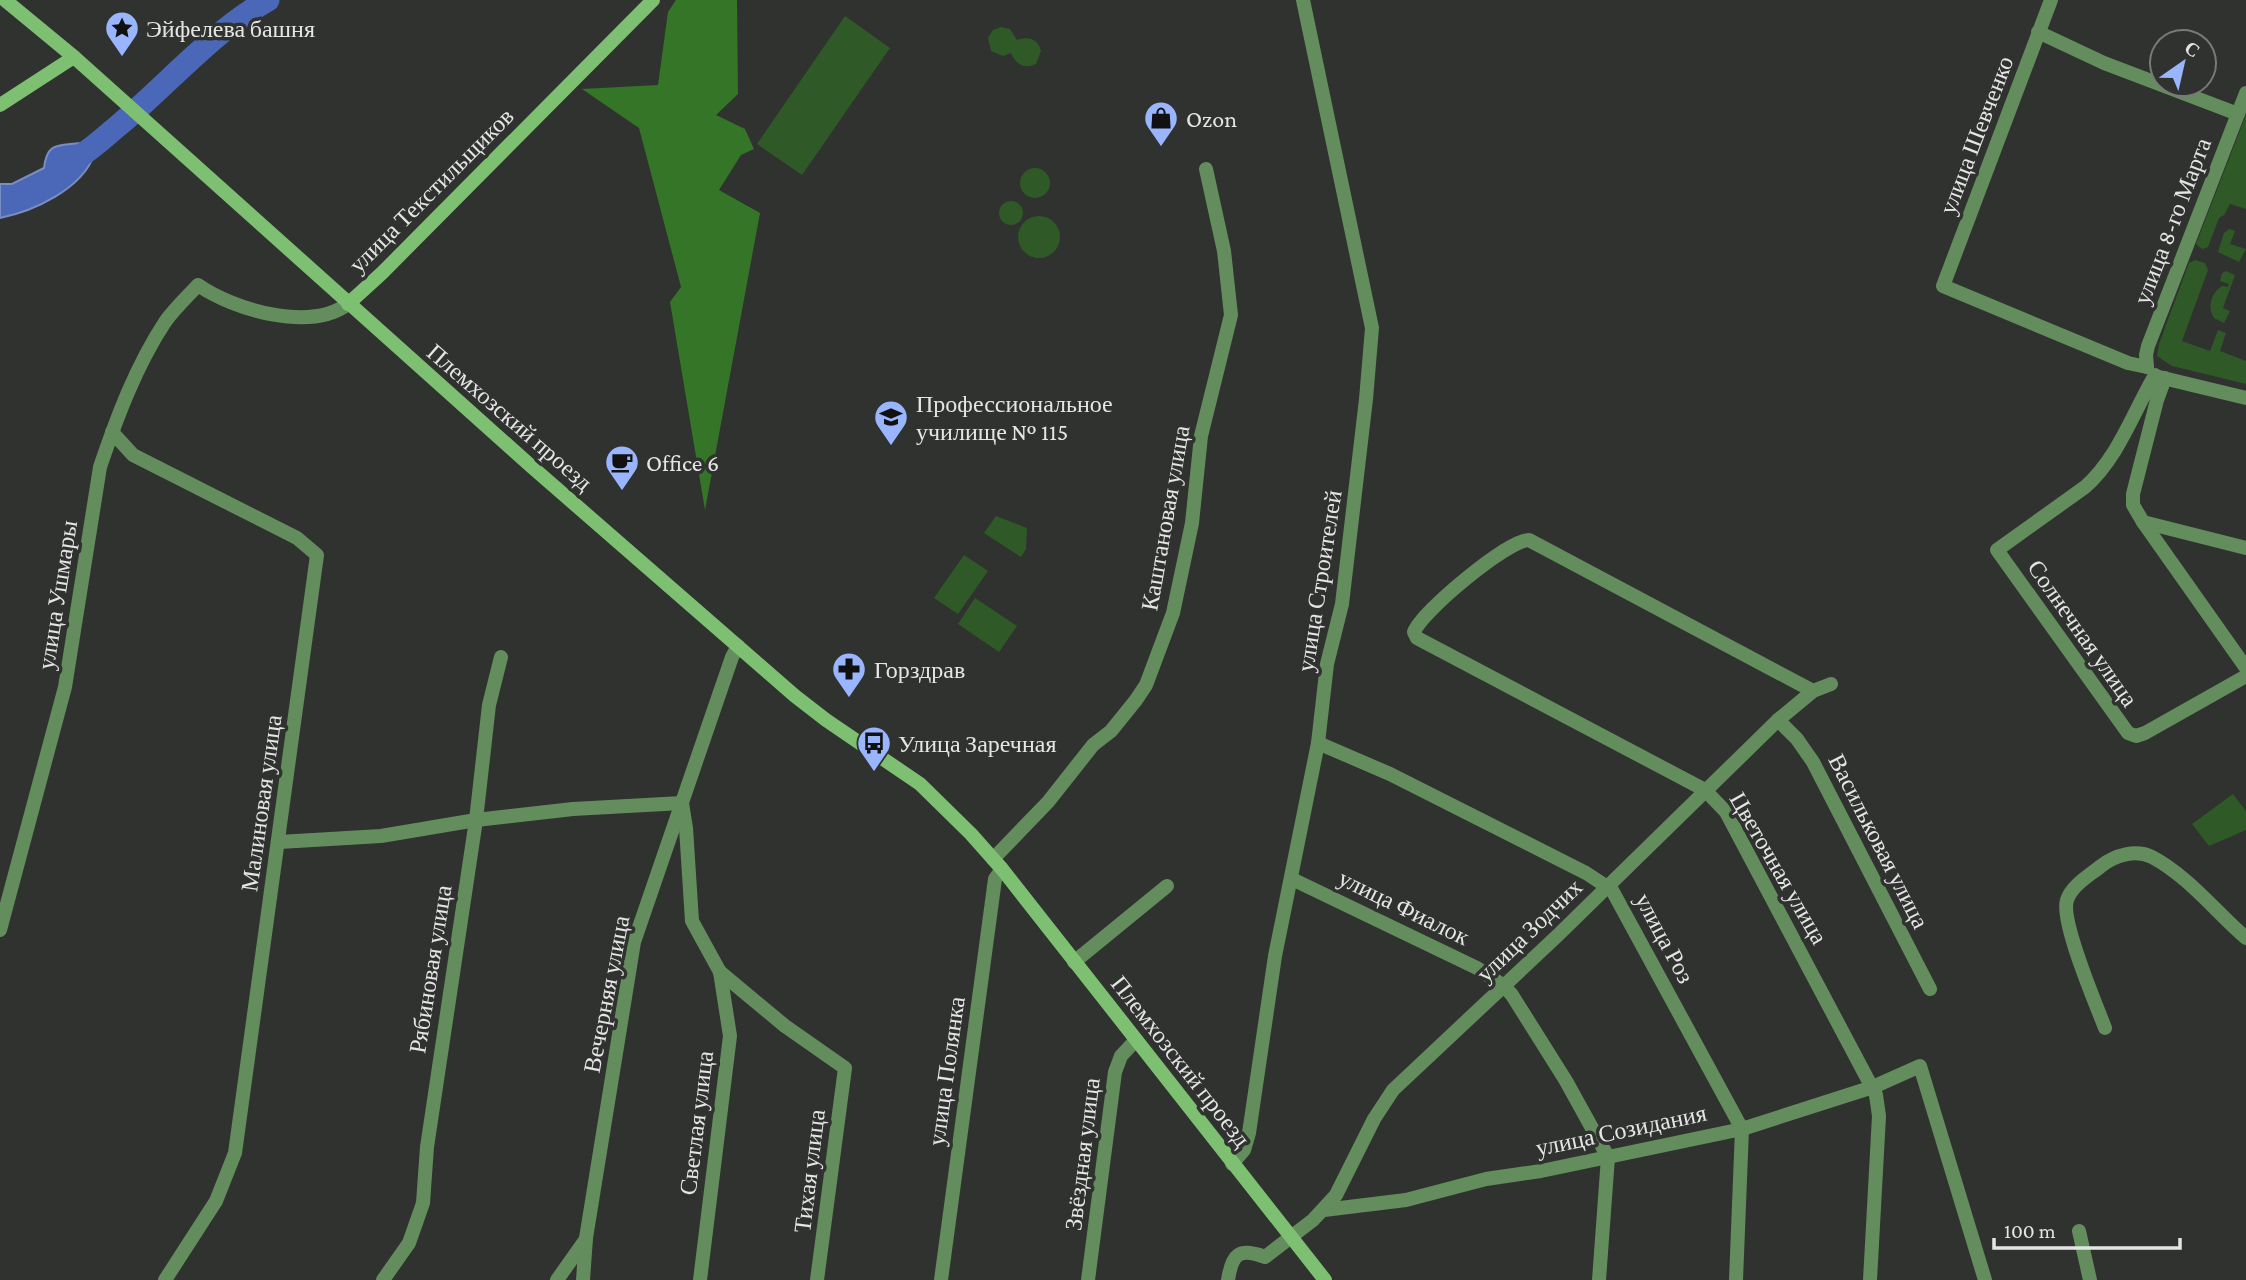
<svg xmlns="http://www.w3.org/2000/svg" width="2246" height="1280" font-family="'Crimson Pro',serif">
  <rect width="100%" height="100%" fill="#303230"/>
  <g fill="#2f5927">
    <path d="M845,16l45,32 -88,127 -45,-31z"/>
    <path d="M1001,27l9,2 7,11c11,-4 21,-2 24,11l-5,13c-12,6 -20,0 -25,-11l-8,3 -12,-5 -3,-13 5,-8z"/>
    <path d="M2246,115v94l-16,-5 -6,11 -5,3 -11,29 -6,2 -6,-5z"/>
    <circle cx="1035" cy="183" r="15"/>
    <circle cx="1011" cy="213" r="12"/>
    <circle cx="1039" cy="237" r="21"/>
    <path d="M2229,229l6,2 -5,13 16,5 -7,13 -21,-10 6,-19z"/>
    <path d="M2195,260l10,3 3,7 -26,71 28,10 8,-21 8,3 -6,18 26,10v23l-74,-18 -15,-10 2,-12 30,-81z"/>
    <path d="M2226,271l9,4 -12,33 7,3 -6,12 -10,-5c-7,-11 -3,-25 8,-32l6,1 1,-3 -9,-3 2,-8z"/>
    <path d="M996,516l31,12 -1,21 -5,8 -37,-24z"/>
    <path d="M964,555l24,16 -30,43 -24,-16z"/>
    <path d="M975,598l42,28 -18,26 -41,-28z"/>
    <path d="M2233,794l13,17v19l-37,16 -17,-22z"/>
  </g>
  <path fill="#347527" d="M676,0h61l1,94 -22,21 29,14 9,20 -13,6 -22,35 41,23 -55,297 -35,-208 11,-15 -42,-159 -57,-39 76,-4 10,-73z"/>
  <path fill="#4b67b7" stroke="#798dc4" stroke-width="2" d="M80,143l14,12c-12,34 -60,56 -94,63v-34h12l32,-16c3,-26 14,-22 36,-25z"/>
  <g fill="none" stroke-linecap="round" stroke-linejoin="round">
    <path stroke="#4b67b7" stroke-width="23" d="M63,166c21,-10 38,-26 56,-41 50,-42 93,-93 149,-125"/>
    <g stroke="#638d5c" stroke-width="14">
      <path d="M2051,0l-108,286 185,77 19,4"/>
      <path d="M2038,32l66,31 134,51"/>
      <path d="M2147,367l-1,-12 2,-9 98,-253"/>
      <path d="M2155,375c-22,38 -37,83 -70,112l-88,63 131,183 8,3 9,-3 101,-57"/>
      <path d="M2159,377l87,21"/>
      <path d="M2165,378l-8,22 -24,94v11l10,17 103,26"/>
      <path d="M112,432l21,23 164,83 20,17 -82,598 -19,48 -51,79"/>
      <path d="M2143,522l103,146"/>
      <path d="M1813,691l-284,-151c-21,0 -107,71 -115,92l3,6 288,152 21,22 150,283 3,21 -9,164"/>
      <path d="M1778,720l19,19 16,23 117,227"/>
      <path d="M1318,743l72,31 196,99 26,17 130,239 -6,151"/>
      <path d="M279,842l102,-6 95,-16 97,-11 109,-6 4,25 6,93 28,51 65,54 60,42 -28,212"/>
      <path d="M993,859l55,-57 45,-57 18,-14 25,-31 10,-15 27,-72 19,-90 9,-87 30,-121 -7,-64 -18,-82"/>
      <path d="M1292,879l185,89 27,18 8,9 54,86 42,76 -9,123"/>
      <path d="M0,930l65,-243 35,-220c17,-50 36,-101 65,-145 9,-13 22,-25 33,-37 36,25 112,47 150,19"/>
      <path d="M1074,962l93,-76"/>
      <path d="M2105,1028c-9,-24 -45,-107 -38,-128 5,-15 23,-25 34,-34 14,-11 35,-17 51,-9 36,19 64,55 94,81"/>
      <path d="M1232,1164l12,-14 5,-17 26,-177 43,-213 9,-79 15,-60 24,-205 6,-71 -69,-328"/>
      <path d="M1324,1210l82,-10 80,-21 55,-8 201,-42 131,-42 47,-21 65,214"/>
      <path d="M2079,1231l11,49"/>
      <path d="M383,1280l26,-37 14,-40 4,-56 49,-327 13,-115 12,-48"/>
      <path d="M557,1280l29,-41"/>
      <path d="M583,1280l3,-42 48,-296 98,-285 6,-11"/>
      <path d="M700,1280l30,-244 -10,-64"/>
      <path d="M941,1280l54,-401 7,-10"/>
      <path d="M1088,1280l27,-208 6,-16 14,-15"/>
      <path d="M1228,1280c4,-26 11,-33 37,-23l48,-37 23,-25 38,-76 19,-29 164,-154 221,-216 35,-29 18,-7"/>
    </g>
    <g stroke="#7dc071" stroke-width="14">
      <path d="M5,0l69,57 458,410 263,229 31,24 94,64 51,50 31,35 323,411"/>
      <path d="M0,105l74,-48"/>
      <path d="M348,304l34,-31 271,-273"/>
    </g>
  </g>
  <defs>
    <g id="sight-pin" transform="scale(1.75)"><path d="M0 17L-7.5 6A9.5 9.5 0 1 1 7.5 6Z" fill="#99b5fd" stroke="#303230"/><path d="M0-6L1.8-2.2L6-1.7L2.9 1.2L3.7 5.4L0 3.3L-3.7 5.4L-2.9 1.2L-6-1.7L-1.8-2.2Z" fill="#111"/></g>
    <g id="shop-pin" transform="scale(1.75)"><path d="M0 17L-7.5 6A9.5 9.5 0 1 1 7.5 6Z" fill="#99b5fd" stroke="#303230"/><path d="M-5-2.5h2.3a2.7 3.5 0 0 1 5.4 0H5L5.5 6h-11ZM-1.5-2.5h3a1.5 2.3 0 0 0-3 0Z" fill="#111"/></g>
    <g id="university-pin" transform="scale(1.75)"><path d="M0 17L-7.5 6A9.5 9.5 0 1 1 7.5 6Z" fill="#99b5fd" stroke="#303230"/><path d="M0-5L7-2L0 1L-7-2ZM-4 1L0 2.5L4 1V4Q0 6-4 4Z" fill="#111"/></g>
    <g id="cafe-pin" transform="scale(1.75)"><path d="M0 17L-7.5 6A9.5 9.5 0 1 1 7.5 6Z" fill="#99b5fd" stroke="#303230"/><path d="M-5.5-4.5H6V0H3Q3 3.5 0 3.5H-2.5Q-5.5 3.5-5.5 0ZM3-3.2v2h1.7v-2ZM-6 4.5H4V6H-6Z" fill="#111"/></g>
    <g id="pharmacy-pin" transform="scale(1.75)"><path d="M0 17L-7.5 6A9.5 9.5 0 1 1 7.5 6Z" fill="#99b5fd" stroke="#303230"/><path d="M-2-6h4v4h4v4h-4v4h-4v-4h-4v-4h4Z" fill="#111"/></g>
    <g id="bus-pin" transform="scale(1.75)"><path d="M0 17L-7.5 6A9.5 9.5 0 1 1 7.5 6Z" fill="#99b5fd" stroke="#303230"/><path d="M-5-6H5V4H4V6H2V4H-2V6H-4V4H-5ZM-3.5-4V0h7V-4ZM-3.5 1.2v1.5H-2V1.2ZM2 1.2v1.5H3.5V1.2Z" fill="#111"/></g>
  </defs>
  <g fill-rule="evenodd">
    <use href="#sight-pin" x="122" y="28"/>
    <use href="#shop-pin" x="1161" y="118"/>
    <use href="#university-pin" x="891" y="417"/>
    <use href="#cafe-pin" x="622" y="462"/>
    <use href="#pharmacy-pin" x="849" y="669"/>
    <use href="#bus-pin" x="874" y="743"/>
  </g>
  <g text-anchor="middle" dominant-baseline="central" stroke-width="7" stroke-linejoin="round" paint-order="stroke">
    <g font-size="24" fill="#e4e5e4" stroke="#303230" text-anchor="start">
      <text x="146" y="28">Эйфелева башня</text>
      <text x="1186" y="118">Ozon</text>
      <text x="916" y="403">Профессиональное<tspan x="916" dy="28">училище № 115</tspan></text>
      <text x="646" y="462">Office 6</text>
      <text x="874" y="669">Горздрав</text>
      <text x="898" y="743">Улица Заречная</text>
    </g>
    <g font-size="24" fill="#e4e5e4" stroke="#303230">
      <text transform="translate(1976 135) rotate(-69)">улица Шевченко</text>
      <text transform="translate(431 190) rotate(-45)">улица Текстильщиков</text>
      <text transform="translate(2172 221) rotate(-69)">улица 8-го Марта</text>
      <text transform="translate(510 417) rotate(41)">Племхозский проезд</text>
      <text transform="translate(1165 518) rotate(-80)">Каштановая улица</text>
      <text transform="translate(1319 581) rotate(-81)">улица Строителей</text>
      <text transform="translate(57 595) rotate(-81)">улица Ушмары</text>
      <text transform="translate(2083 633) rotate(55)">Солнечная улица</text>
      <text transform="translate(261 803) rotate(-82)">Малиновая улица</text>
      <text transform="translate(1879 841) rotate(63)">Васильковая улица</text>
      <text transform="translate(1779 868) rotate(60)">Цветочная улица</text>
      <text transform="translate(1404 907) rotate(26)">улица Фиалок</text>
      <text transform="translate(1529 930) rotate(-44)">улица Зодчих</text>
      <text transform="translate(1665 938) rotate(62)">улица Роз</text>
      <text transform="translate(430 969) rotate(-81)">Рябиновая улица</text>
      <text transform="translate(606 994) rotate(-79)">Вечерняя улица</text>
      <text transform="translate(1181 1061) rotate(52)">Племхозский проезд</text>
      <text transform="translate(946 1071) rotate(-82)">улица Полянка</text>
      <text transform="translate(696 1123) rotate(-83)">Светлая улица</text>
      <text transform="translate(1621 1130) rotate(-12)">улица Созидания</text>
      <text transform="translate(1082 1154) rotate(-83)">Звёздная улица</text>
      <text transform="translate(809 1171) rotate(-83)">Тихая улица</text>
    </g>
  </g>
  <g transform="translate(2183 63) rotate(34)"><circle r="33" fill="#303230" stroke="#787a78" stroke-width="2"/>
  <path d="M0-5L12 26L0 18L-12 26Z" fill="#99b5fd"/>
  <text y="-10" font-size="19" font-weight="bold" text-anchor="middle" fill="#e4e5e4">С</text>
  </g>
  <path d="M1994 1238v10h186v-10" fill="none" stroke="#e4e5e4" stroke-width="3.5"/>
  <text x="2004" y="1238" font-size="21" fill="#e4e5e4" stroke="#303230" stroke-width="5" paint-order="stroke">100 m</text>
</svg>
